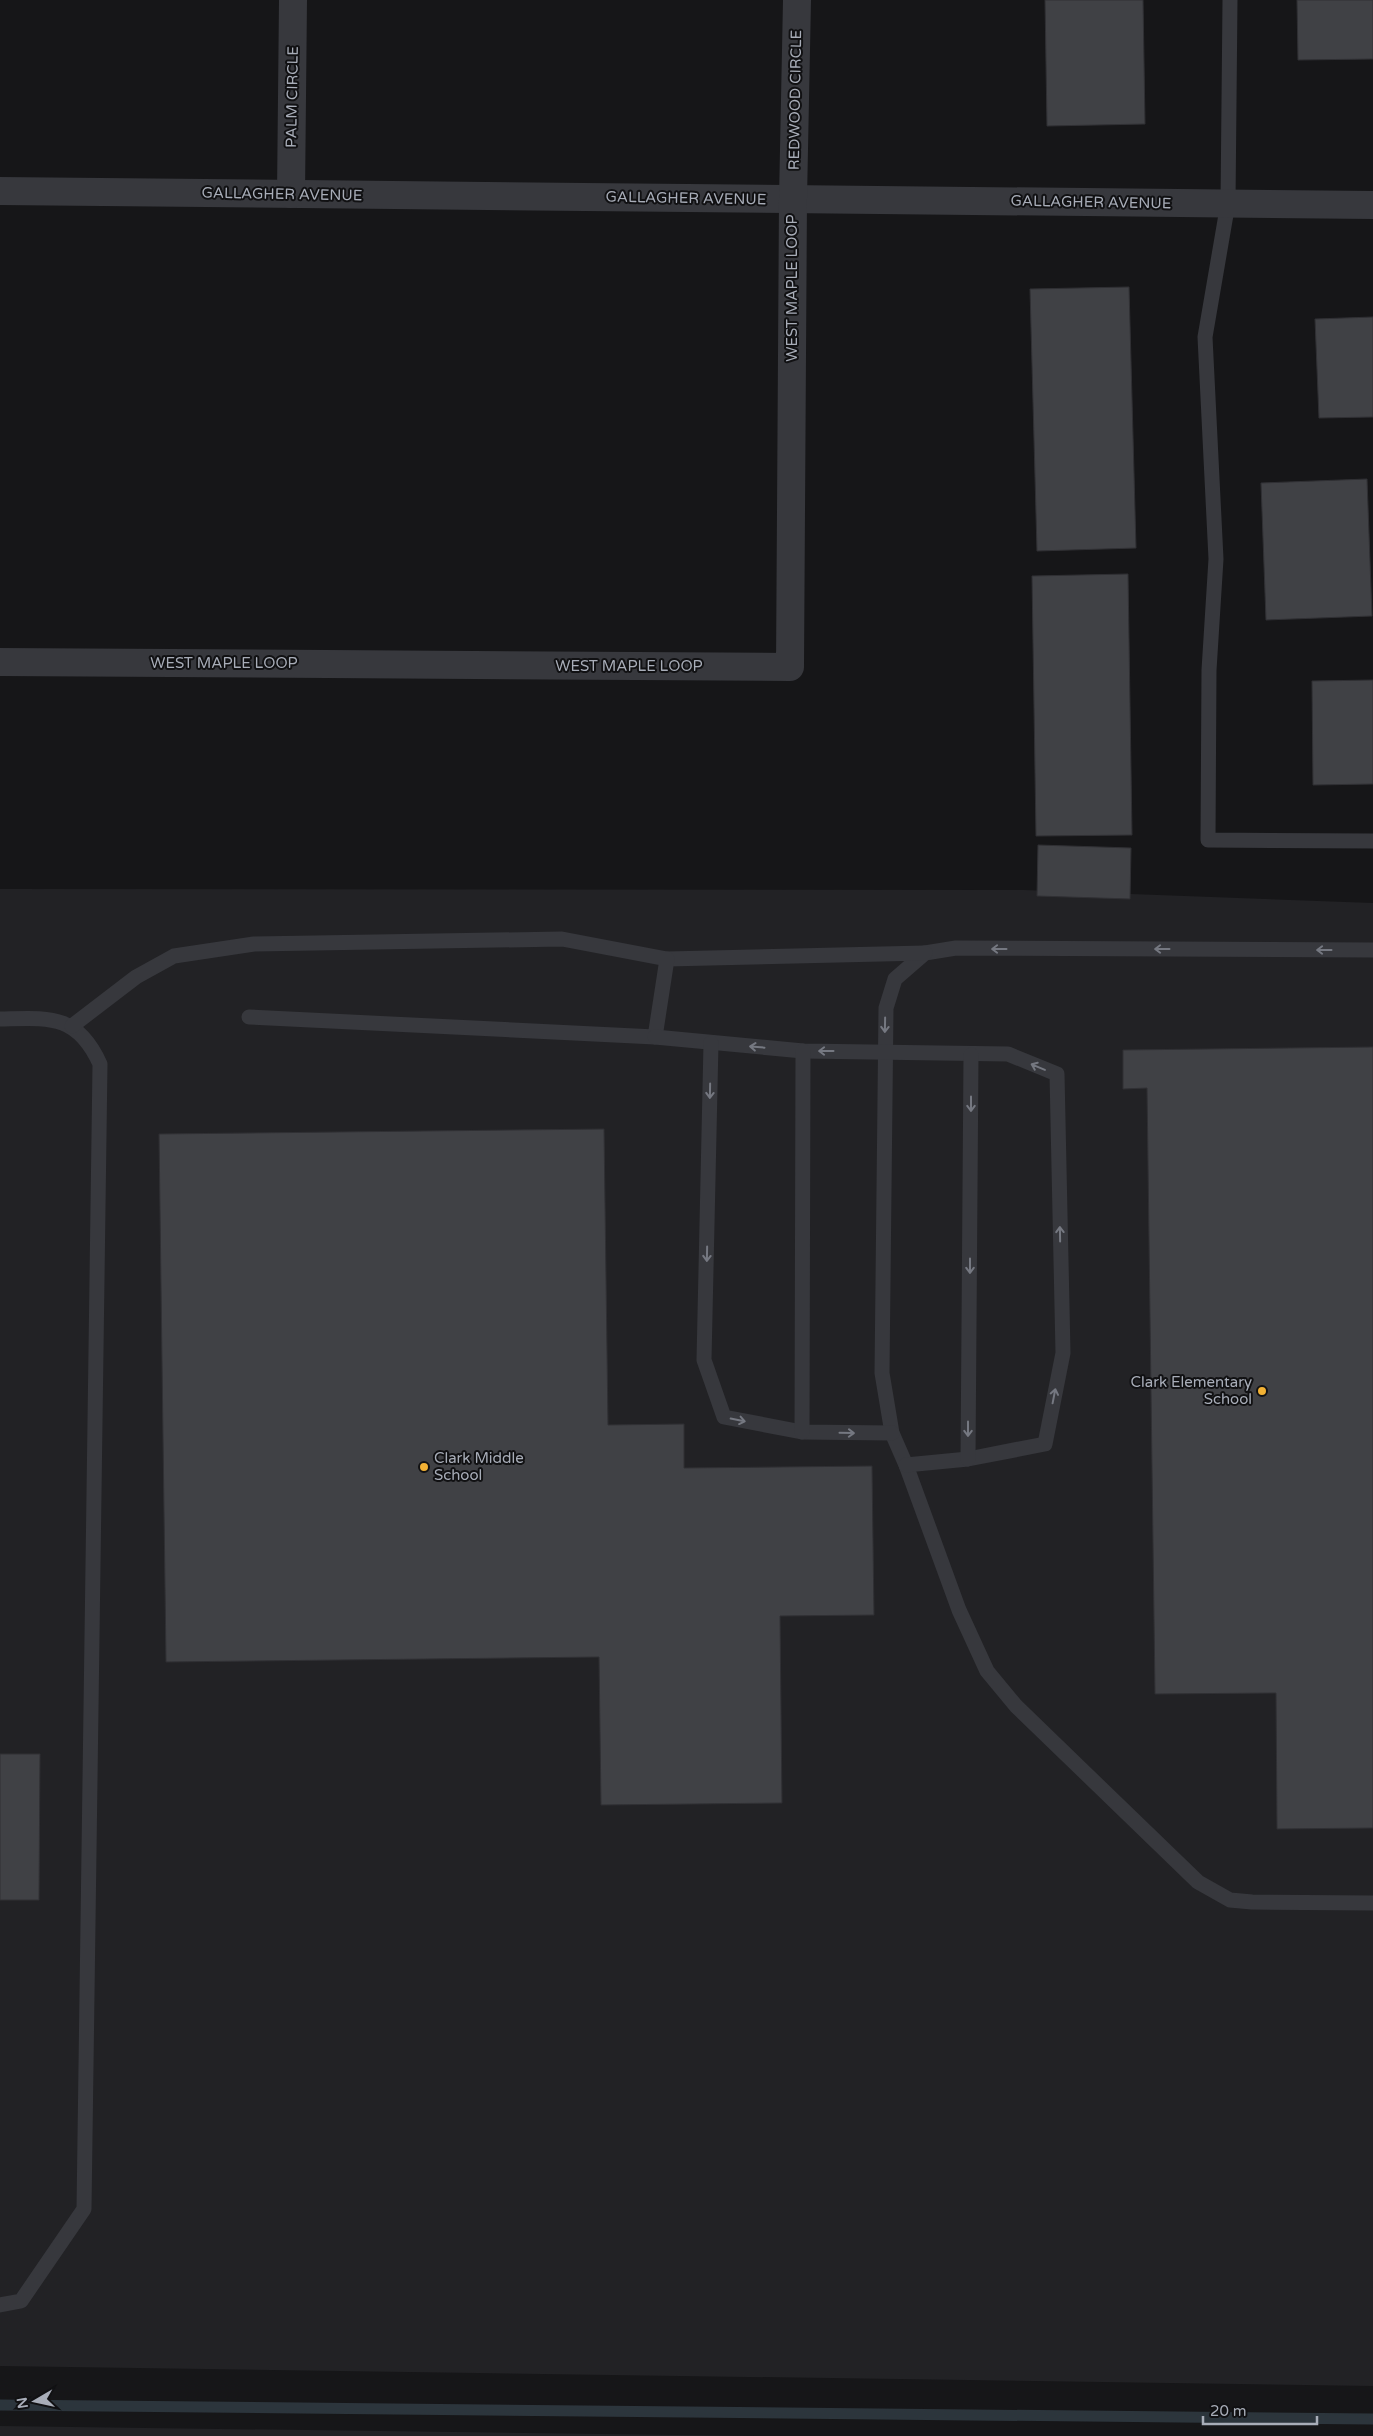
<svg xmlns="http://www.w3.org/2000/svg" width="1373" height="2436" font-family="'Varela Round',sans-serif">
  <rect width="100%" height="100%" fill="#161618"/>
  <g fill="#222225">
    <path d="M0,889l1024,1 349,13v1483l-1373,-20z"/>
    <path d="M0,2426l755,10h-755z"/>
  </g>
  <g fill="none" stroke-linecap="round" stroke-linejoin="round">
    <path stroke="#2c353c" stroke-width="11" d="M0,2405l1373,14"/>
  </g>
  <g fill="#404145" stroke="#303034">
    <path d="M1045,0h98l2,124 -98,2z"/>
    <path d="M1297,0h76v59l-75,1z"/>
    <path d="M1129,287l7,261 -99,3 -7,-262z"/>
    <path d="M1373,317v100l-54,1 -4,-99z"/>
    <path d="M1367,479l5,137 -106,4 -5,-137z"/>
    <path d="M1128,574l4,261 -96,1 -4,-260z"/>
    <path d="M1373,680v104l-60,1 -1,-104z"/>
    <path d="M1038,845l93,3 -1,51 -93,-3z"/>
    <path d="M1373,1047v781l-96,1 -1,-136 -121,1 -8,-606 -24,1v-39z"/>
    <path d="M604,1129l4,296 76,-1v44l188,-2 2,149 -94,1 2,187 -181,2 -2,-148 -433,5 -7,-528z"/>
    <path d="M0,1754h40l-1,146h-39z"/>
  </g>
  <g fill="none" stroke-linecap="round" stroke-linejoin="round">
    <g stroke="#37383d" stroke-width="15">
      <path d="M1230,0l-2,203 -23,134 11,222 -7,111 -1,170 165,1"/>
      <path d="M1373,950l-417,-2 -31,5 -30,26 -9,29 -4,365 10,60 14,32 53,145 28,61 29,35 182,176 32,18 22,2 121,1"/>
      <path d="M667,959l258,-6"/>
      <path d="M0,1019c48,-1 77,-6 100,45l-16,1145 -63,92 -21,4"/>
      <path d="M72,1026l64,-49 38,-21 80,-12 308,-5 105,20 -12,78 -406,-20"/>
      <path d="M655,1037l148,14 205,3 49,20 6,279 -18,91 -77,15 -62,6"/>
      <path d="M711,1043l-7,317 20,57 78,15 90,1"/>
      <path d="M802,1432l1,-381"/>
      <path d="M968,1459l3,-404"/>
    </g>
    <g stroke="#37383d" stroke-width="28">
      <path d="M0,191l1373,14"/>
      <path d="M291,194l2,-194"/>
      <path d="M0,662l790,5 3,-468 4,-199"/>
    </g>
  </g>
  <defs><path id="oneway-shaft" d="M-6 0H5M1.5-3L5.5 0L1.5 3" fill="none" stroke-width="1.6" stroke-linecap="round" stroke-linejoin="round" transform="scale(1.25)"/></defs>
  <g stroke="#757881">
    <use href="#oneway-shaft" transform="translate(999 949) rotate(-180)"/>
    <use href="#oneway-shaft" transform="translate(1162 949) rotate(-180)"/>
    <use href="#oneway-shaft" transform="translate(1324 950) rotate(-180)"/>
    <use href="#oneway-shaft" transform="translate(885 1025) rotate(91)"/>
    <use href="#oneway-shaft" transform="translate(757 1047) rotate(-175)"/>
    <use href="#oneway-shaft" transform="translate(826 1051) rotate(-180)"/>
    <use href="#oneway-shaft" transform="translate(1038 1067) rotate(-157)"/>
    <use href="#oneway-shaft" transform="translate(710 1091) rotate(91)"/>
    <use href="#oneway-shaft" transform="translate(971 1104) rotate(90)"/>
    <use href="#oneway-shaft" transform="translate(1060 1234) rotate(-91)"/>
    <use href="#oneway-shaft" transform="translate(707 1254) rotate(91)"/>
    <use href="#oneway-shaft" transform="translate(970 1266) rotate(90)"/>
    <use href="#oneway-shaft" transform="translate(1054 1396) rotate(-79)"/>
    <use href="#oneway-shaft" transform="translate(738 1420) rotate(11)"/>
    <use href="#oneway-shaft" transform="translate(968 1429) rotate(90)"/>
    <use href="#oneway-shaft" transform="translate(847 1433) rotate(1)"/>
  </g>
  <g fill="#f2b134" stroke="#111113" stroke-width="2">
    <circle cx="1262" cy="1391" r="5"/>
    <circle cx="424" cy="1467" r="5"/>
  </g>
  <g text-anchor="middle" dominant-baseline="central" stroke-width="4" stroke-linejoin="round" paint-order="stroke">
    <g font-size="15" fill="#a8adb8" stroke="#111113">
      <text transform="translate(292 97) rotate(-89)">PALM CIRCLE</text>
      <text transform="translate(795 100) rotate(-89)">REDWOOD CIRCLE</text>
      <text transform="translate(282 194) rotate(1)">GALLAGHER AVENUE</text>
      <text transform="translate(686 198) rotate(1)">GALLAGHER AVENUE</text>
      <text transform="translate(1091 202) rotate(1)">GALLAGHER AVENUE</text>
      <text transform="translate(792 288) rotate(-90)">WEST MAPLE LOOP</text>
      <text x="224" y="663">WEST MAPLE LOOP</text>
      <text x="629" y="666">WEST MAPLE LOOP</text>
    </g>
    <g font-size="15" fill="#a8adb8" stroke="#111113" text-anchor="end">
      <text x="1252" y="1382">Clark Elementary<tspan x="1252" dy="17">School</tspan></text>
      <text x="434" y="1458" text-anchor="start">Clark Middle<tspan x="434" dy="17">School</tspan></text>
    </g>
  </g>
  <g transform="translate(35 2401) rotate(261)" stroke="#111113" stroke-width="4" paint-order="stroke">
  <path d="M0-4L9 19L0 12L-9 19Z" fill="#a8adb8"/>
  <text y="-8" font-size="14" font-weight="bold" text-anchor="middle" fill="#a8adb8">N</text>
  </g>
  <path d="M1203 2416v8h114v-8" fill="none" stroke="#a8adb8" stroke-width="2.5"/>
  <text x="1210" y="2416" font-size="15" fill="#a8adb8" stroke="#111113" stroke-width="4" paint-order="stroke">20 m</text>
</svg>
